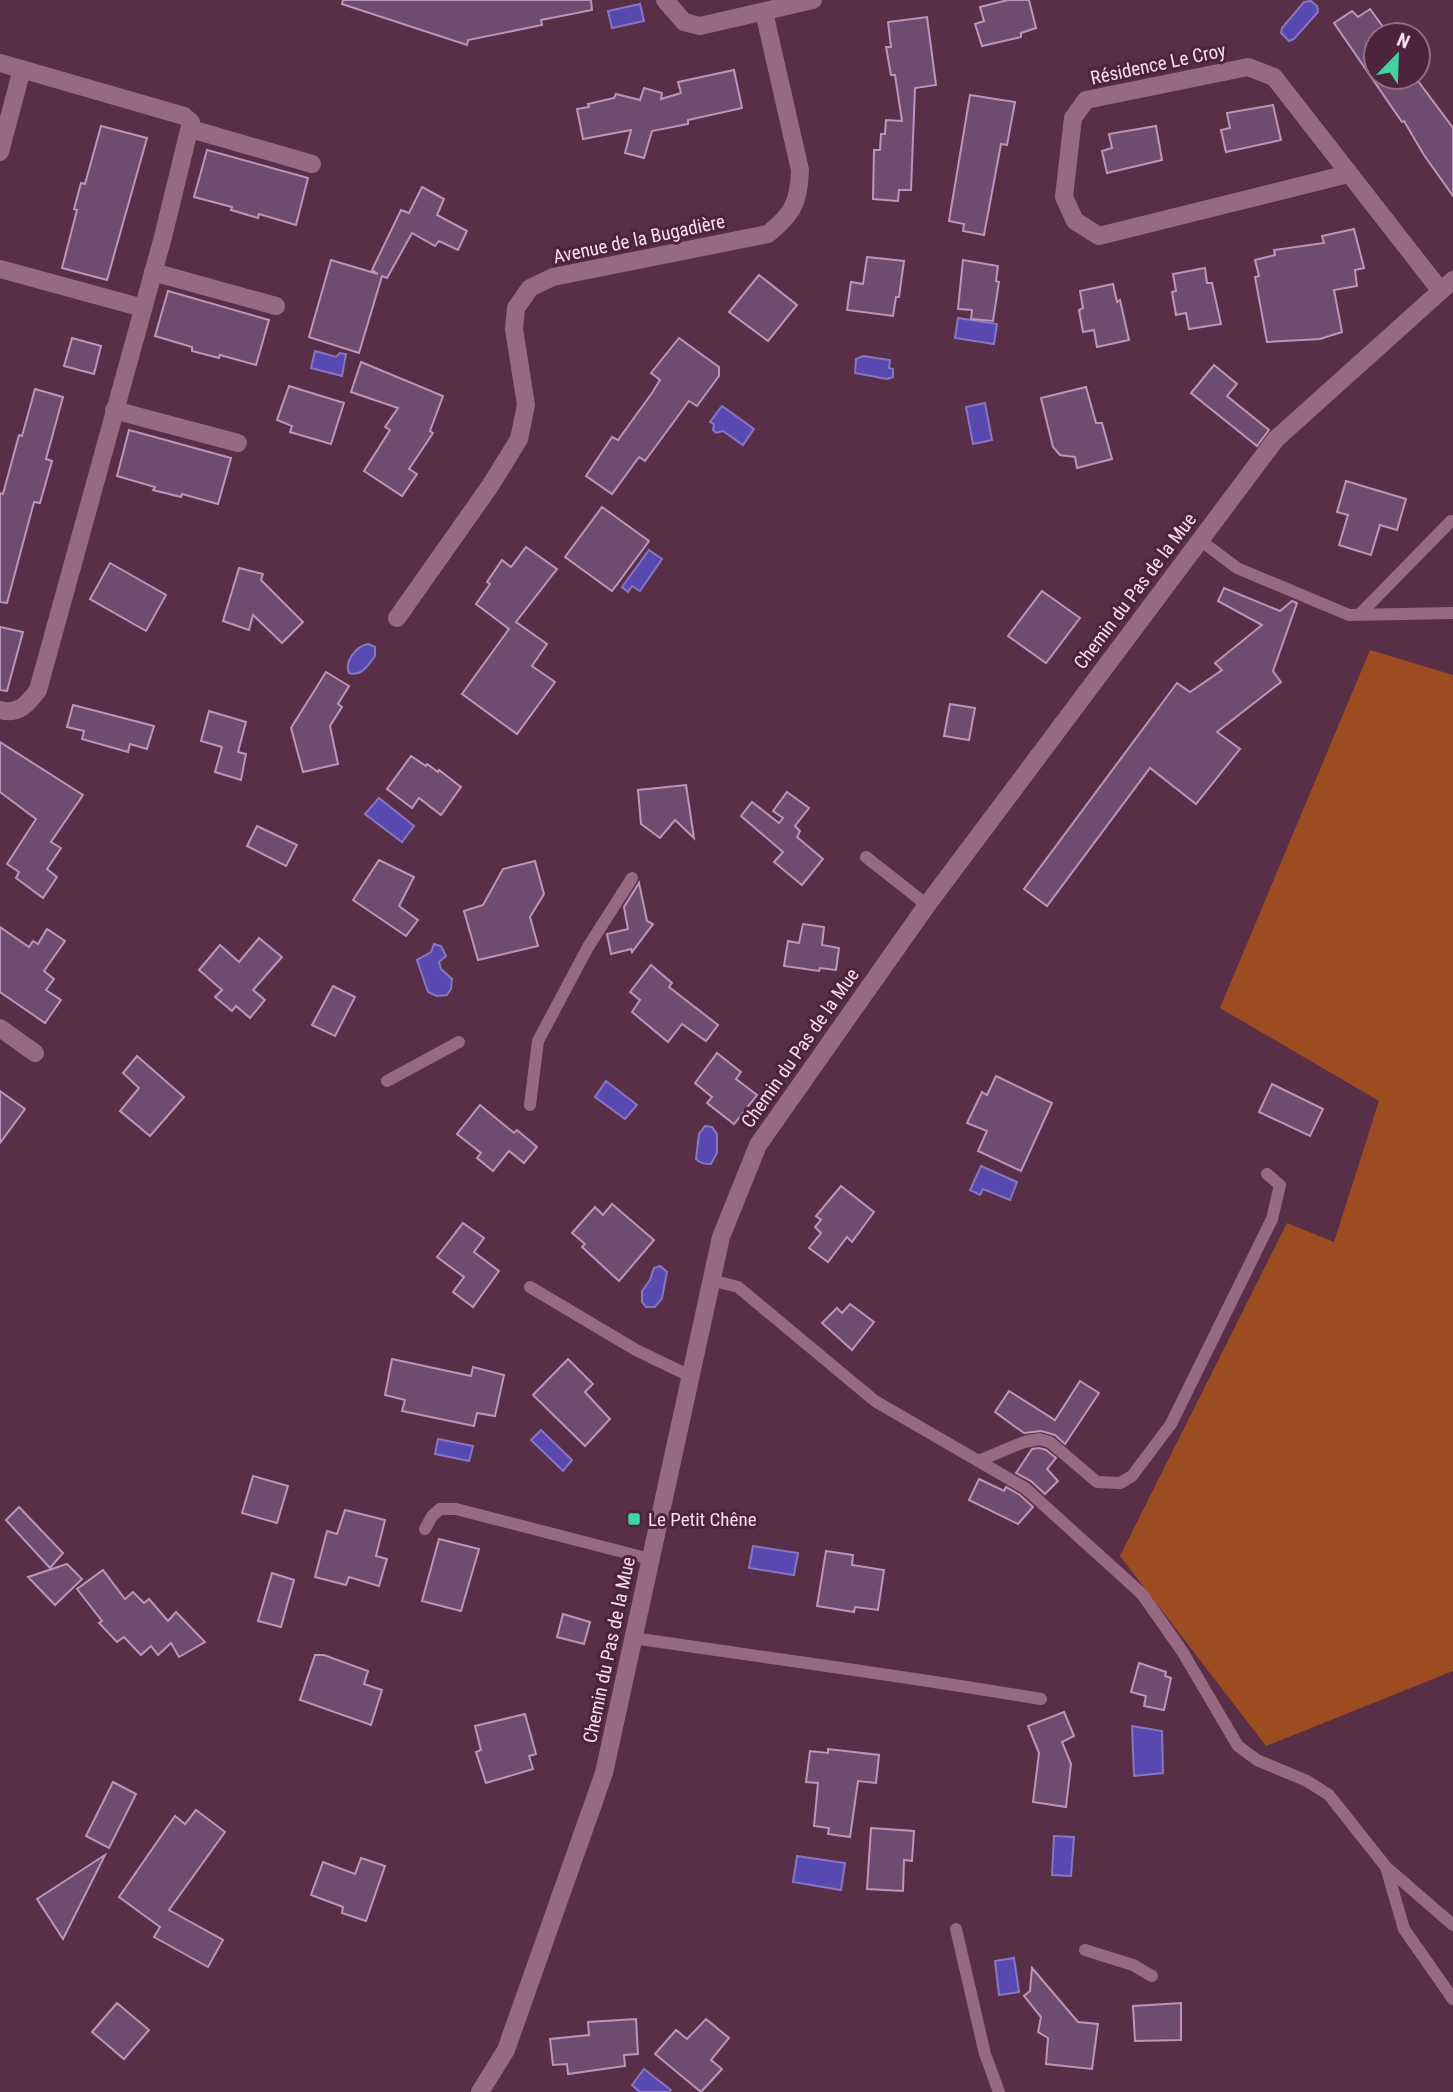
<svg xmlns="http://www.w3.org/2000/svg" width="1453" height="2092" font-family="'Roboto Condensed',sans-serif">
  <rect width="100%" height="100%" fill="#592f47"/>
  <path fill="#9d4b21" d="M1370,650l83,25v996l-187,75 -146,-190 167,-333 47,19 45,-141 -159,-93z"/>
  <g fill="#5849b0" stroke="#8876c2" stroke-width="2">
    <path d="M1311,1l6,5 1,6 -24,27 -5,2 -8,-8 1,-5 22,-26z"/>
    <path d="M640,4l4,17 -32,7 -4,-17z"/>
    <path d="M958,318l39,6 -3,20 -39,-6z"/>
    <path d="M315,351l21,6 4,-4 6,1 -4,22 -31,-8z"/>
    <path d="M863,356l27,4 -1,8 4,1v8l-6,2 -32,-6 1,-14z"/>
    <path d="M985,403l7,37 -19,4 -7,-37z"/>
    <path d="M722,406l32,23 -11,16 -20,-14 -7,2 -3,-3 1,-6 -4,-2z"/>
    <path d="M649,550l13,9 -22,32 -8,-5 -4,6 -6,-5z"/>
    <path d="M368,644l7,3v9c-7,9 -13,21 -26,17 -5,-11 7,-27 19,-29z"/>
    <path d="M379,798l35,28 -12,16 -37,-28z"/>
    <path d="M434,944l7,2 5,10 -7,6 2,7 11,10 -1,10 -4,6 -10,1 -9,-4 -11,-32 14,-8z"/>
    <path d="M606,1081l31,24 -12,14 -30,-22z"/>
    <path d="M705,1126l7,1 5,7v19l-6,11c-5,0 -11,0 -15,-5l3,-25z"/>
    <path d="M981,1166l36,16 -7,18 -27,-11 -3,6 -10,-5z"/>
    <path d="M660,1266l7,6 -5,26 -7,9h-9l-4,-5v-11l8,-11 4,-12z"/>
    <path d="M541,1430l31,30 -9,11 -32,-31z"/>
    <path d="M438,1439l35,7 -4,15 -34,-7z"/>
    <path d="M753,1546l45,7 -4,22 -45,-7z"/>
    <path d="M1132,1726l30,5 1,42 -29,3z"/>
    <path d="M1054,1836l20,1 -3,39 -19,-1z"/>
    <path d="M797,1856l48,7 -4,27 -48,-8z"/>
    <path d="M1014,1958l5,34 -20,3 -4,-34z"/>
    <path d="M644,2069l27,21 -2,2h-29l-8,-7z"/>
  </g>
  <g fill="#6e4c6f" stroke="#bb95bc" stroke-width="2">
    <path d="M343,0h248l1,10 -51,10 1,5 -74,15 -1,5 -125,-41z"/>
    <path d="M1008,0h21l7,28 -15,5v4l-39,9 -7,-22 9,-3 -4,-14z"/>
    <path d="M1370,9l19,26h-13v42h39l38,51v68l-29,-41 -20,-34 -2,1 -68,-99 18,-12 6,6z"/>
    <path d="M927,17l9,68 -21,3 -4,102h-12l-1,11 -25,-2 1,-49h6l1,-16h4l1,-14 16,1 -7,-46h-4l-5,-28h5l-3,-25z"/>
    <path d="M734,70l8,38 -54,12v4l-36,7 -8,27 -19,-5 6,-23 -48,9 -6,-30 12,-2 -1,-3 26,-6 2,-4 24,6 4,-12 18,5 -1,6 20,-6 -3,-11z"/>
    <path d="M970,95l45,7 -8,43 -6,-1 -17,91 -21,-4 1,-7 -15,-3z"/>
    <path d="M1273,105l8,35 -55,12 -5,-22 9,-2 -3,-15z"/>
    <path d="M101,126l46,12 -40,142 -45,-12 15,-58 -3,-1 7,-26 4,1z"/>
    <path d="M1156,126l6,34 -55,13 -5,-22 10,-3 -3,-14z"/>
    <path d="M207,150l101,28 -12,47 -37,-11 -1,4 -27,-8 1,-3 -38,-10z"/>
    <path d="M422,187l22,12 -7,16 30,16 -9,19 -19,-9 -4,5 -23,-13 -25,45 -5,-2 -23,77 -50,-16 22,-77 47,14 -6,-4 29,-60 8,3z"/>
    <path d="M1354,229l10,39 -9,2 2,16 -23,4 8,42 -22,7 -53,3 -12,-65 4,-1 -4,-16 20,-5 -1,-5 50,-7 -2,-7z"/>
    <path d="M867,257l37,4 -5,36h-3l-3,19 -46,-6 4,-28 12,2z"/>
    <path d="M963,260l35,6 -2,15 3,1 -6,39 -22,-2 1,-9 -14,-1z"/>
    <path d="M1205,268l2,15h5l9,41 -32,5 -3,-16 -10,2 -4,-23 4,-1 -3,-17z"/>
    <path d="M759,275l38,30 -29,36 -39,-29z"/>
    <path d="M1113,284l4,18 3,-2 9,40 -32,7 -3,-17 -11,2 -4,-22 4,-2 -3,-17z"/>
    <path d="M168,291l101,29 -13,45 -36,-10 -1,3 -27,-7v-4l-37,-11z"/>
    <path d="M72,338l29,8 -7,28 -30,-8z"/>
    <path d="M679,338l40,29v9l-22,30 -8,-5 -44,60 -6,-4 -27,37 -26,-18 26,-39 6,3 34,-47 8,-13 -9,-7z"/>
    <path d="M361,362l82,34 -13,35 3,2 -24,36 8,5 -15,22 -38,-25 26,-41 -5,-3 13,-19 -47,-16z"/>
    <path d="M1214,365l23,19 -10,12 42,34 -12,16 -66,-53z"/>
    <path d="M289,386l55,17 -13,41 -41,-12 2,-6 -15,-6z"/>
    <path d="M1086,387l10,36h6l10,36 -35,9 -2,-11 -15,-2 -7,-8 -12,-49z"/>
    <path d="M35,389l28,8 -17,62 6,2 -12,42 -6,-1 -27,101 -7,-1v-109l3,1 16,-59 3,1z"/>
    <path d="M129,430l102,28 -13,46 -36,-10 -1,3 -28,-7 2,-3 -38,-11z"/>
    <path d="M1346,481l60,18 -9,31 -17,-5 -9,30 -32,-10 9,-30 -11,-3z"/>
    <path d="M602,507l47,34 -37,50 -47,-34z"/>
    <path d="M526,547l31,22 -41,53 31,22 -15,22 23,16 -38,52 -55,-40 47,-65 -33,-25 14,-20 -3,-2 15,-22 9,7z"/>
    <path d="M110,563l56,32 -20,36 -56,-32z"/>
    <path d="M239,568l24,6 -2,6 42,42 -21,21 -29,-28 -4,15 -26,-9z"/>
    <path d="M1224,588l56,23 12,-10 5,2 -24,68 8,11 -64,50 23,17 -44,55 -46,-36 -103,138 -23,-17 153,-206 13,9 32,-22 -7,-7 47,-38 -44,-24z"/>
    <path d="M1042,591l38,27 -34,45 -38,-27z"/>
    <path d="M0,627l23,5 -16,59 -7,-1z"/>
    <path d="M326,672l23,14 -11,18 4,3 -12,19 8,38 -35,8 -12,-44z"/>
    <path d="M950,704l25,4 -6,32 -25,-4z"/>
    <path d="M73,705l81,21 -7,23 -17,-5 -2,8 -46,-13 2,-8 -17,-4z"/>
    <path d="M209,711l37,11 -8,30 8,2 -5,26 -26,-8 7,-25 -21,-6z"/>
    <path d="M0,742l83,53 -32,47 10,6 -14,21 10,8 -14,21 -27,-20 3,-6 -12,-8 29,-45 -36,-27z"/>
    <path d="M411,756l15,10 1,-2 11,8 1,-2 22,17 -20,28 -22,-17 -7,10 -25,-19z"/>
    <path d="M686,785l8,53 -19,-18 -15,18 -19,-14 -3,-34z"/>
    <path d="M787,792l22,16 -14,18 5,5 -3,6 26,22 -21,26 -28,-23 9,-10 -42,-36 11,-14 27,21 4,-5 -10,-7z"/>
    <path d="M257,826l40,19 -11,21 -39,-20z"/>
    <path d="M379,860l35,17 -15,29 19,14 -12,16 -53,-36z"/>
    <path d="M535,861l9,33 -14,23 8,29 -60,14 -14,-49 19,-6 20,-36z"/>
    <path d="M639,883l8,38 6,3 -21,28 -1,-3 -20,5 -4,-20 21,-5 -4,-22z"/>
    <path d="M803,924l21,3 -2,18 17,3 -3,22 -16,-2 -1,3 -35,-5 4,-25 11,2z"/>
    <path d="M0,927l29,20 4,-6 5,3 9,-15 18,12 -21,30 10,8 -8,11 15,10 -16,23 -45,-31z"/>
    <path d="M259,938l23,19 -29,33 12,10 -15,18 -14,-12 -4,5 -17,-14 7,-7 -23,-20 21,-25 19,17z"/>
    <path d="M651,965l21,18 -3,4 49,38 -12,16 -24,-17 -14,18 -36,-30 8,-12 -10,-8z"/>
    <path d="M333,986l22,11 -20,39 -23,-11z"/>
    <path d="M717,1053l24,19 -5,7 21,16 -23,29 -27,-21 5,-6 -17,-14z"/>
    <path d="M137,1056l47,41 -34,39 -30,-25 19,-23 -16,-15z"/>
    <path d="M996,1076l56,27 -31,68 -43,-20 9,-20 -20,-8 15,-31 5,3z"/>
    <path d="M1272,1084l51,25 -13,27 -51,-24z"/>
    <path d="M0,1091l25,18 -25,34z"/>
    <path d="M480,1105l34,28 3,-3 20,17 -13,16 -15,-12 -16,20 -16,-13 4,-5 -24,-19z"/>
    <path d="M841,1186l33,26 -22,30 -5,-5 -19,25 -19,-14 12,-15 -6,-6 6,-7 -5,-4z"/>
    <path d="M612,1204l42,36 -35,41 -37,-34 3,-3 -13,-11 23,-26 8,8z"/>
    <path d="M463,1223l21,15 -10,14 25,19 -26,36 -20,-15 11,-15 -27,-20z"/>
    <path d="M850,1304l24,18 -22,28 -30,-27 15,-15 5,5z"/>
    <path d="M392,1359l79,17 2,-9 31,8 -9,41 -18,-3 -3,13 -72,-15 3,-11 -20,-5z"/>
    <path d="M568,1359l25,25 -8,8 25,27 -25,27 -52,-51z"/>
    <path d="M1080,1381l19,12 -34,51 -10,-9 -14,-4 -17,2 -29,-21 14,-21 46,29z"/>
    <path d="M1039,1448l7,2 10,8 -9,11 11,12 -13,13 -14,-13 -15,-8 16,-24z"/>
    <path d="M253,1476l35,10 -11,37 -35,-10z"/>
    <path d="M979,1479l25,12 2,-4 14,8 13,12 -15,17 -49,-24z"/>
    <path d="M19,1507l44,46 -13,15 -44,-48z"/>
    <path d="M345,1510l40,10 -9,36 11,3 -8,27 -30,-9 -3,8 -31,-8 12,-46 10,3z"/>
    <path d="M439,1539l40,10 -18,62 -39,-10z"/>
    <path d="M826,1551l27,4 -1,10 32,5 -6,40 -23,-3 -1,5 -37,-6z"/>
    <path d="M67,1564l15,15 -27,26 -27,-28z"/>
    <path d="M103,1570l22,29 8,-7 11,11 5,-4 19,22 8,-9 29,30 -26,15 -8,-14 -13,12 -7,-9 -10,9 -17,-18 -7,5 -18,-19 3,-2 -25,-32z"/>
    <path d="M272,1573l22,7 -13,47 -23,-6z"/>
    <path d="M563,1614l27,8 -6,22 -27,-7z"/>
    <path d="M315,1655h9l44,16 -4,13 18,6 -11,35 -71,-25z"/>
    <path d="M1139,1663l27,9 -1,4 6,2 -7,32 -20,-4 2,-10 -15,-4z"/>
    <path d="M1064,1712l10,24 -12,6 9,22 -5,43 -33,-5 6,-49 -11,-27z"/>
    <path d="M525,1714l11,40 -7,2 4,13 -47,14 -10,-31 5,-2 -6,-24z"/>
    <path d="M828,1749l51,6 -3,28 -18,-2 -8,56 -22,-3 1,-6 -15,-2 4,-43 -12,-1 4,-31 18,2z"/>
    <path d="M113,1782l23,12 -27,54 -23,-12z"/>
    <path d="M196,1810l29,22 -56,78 54,30 -15,27 -54,-30 6,-10 -41,-30 56,-81 10,8z"/>
    <path d="M871,1828l43,3 -2,30 -8,-1 -1,31 -36,-2z"/>
    <path d="M105,1855l-42,84 -26,-40z"/>
    <path d="M361,1858l24,8 -19,55 -24,-8 1,-6 -32,-12 12,-33 32,12z"/>
    <path d="M1032,1968l46,54 20,2 -6,45 -46,-5 2,-26 -10,-6 3,-15 -17,-21 6,-5z"/>
    <path d="M117,2003l32,27 -25,29 -32,-27z"/>
    <path d="M1181,2003v37l-46,1 -2,-35z"/>
    <path d="M636,2019l2,35 -14,1 1,11 -57,8 -1,-10 -14,1 -3,-26 39,-4 -1,-13z"/>
    <path d="M706,2019l23,19 -18,22 11,9 -21,23 -46,-38 21,-24 11,9z"/>
  </g>
  <g fill="none" stroke-linecap="round" stroke-linejoin="round">
    <g stroke="#986982" stroke-width="12">
      <path d="M1200,540l37,28 112,47 104,-2"/>
      <path d="M1360,614l91,-93"/>
      <path d="M866,857l61,48"/>
      <path d="M387,1081l72,-39"/>
      <path d="M530,1105l8,-64 50,-94 44,-69"/>
      <path d="M711,1280l27,7 137,114 150,87 117,106 40,57 56,95 19,14 50,21 22,14 57,72 67,58"/>
      <path d="M530,1287l106,63 54,26"/>
      <path d="M978,1461l46,-19 15,-3 11,3 47,40 23,1 12,-7 39,-52 101,-205 8,-34 -13,-11"/>
      <path d="M425,1529l7,-13 8,-7h16l194,50"/>
      <path d="M633,1638c136,20 272,38 408,61"/>
      <path d="M1386,1867l18,62 49,70"/>
      <path d="M956,1929l29,125 14,38"/>
      <path d="M1085,1950l48,15 19,11"/>
    </g>
    <g stroke="#986982" stroke-width="18">
      <path d="M665,0l19,22 16,4 113,-26"/>
      <path d="M0,63l184,53 7,6 -28,115 -125,453c-10,14 -20,25 -38,20"/>
      <path d="M191,129l121,35"/>
      <path d="M0,152l22,-83"/>
      <path d="M1348,174l-249,62 -24,-15 -11,-24 9,-79 13,-18 162,-33 26,10 166,213"/>
      <path d="M0,269l143,39"/>
      <path d="M153,272l123,34"/>
      <path d="M114,410l124,33"/>
      <path d="M397,618l93,-132 29,-47 7,-34 -12,-76 2,-21 14,-20 23,-11 215,-43c25,-20 31,-32 32,-64l-36,-158"/>
      <path d="M0,1028l35,25"/>
      <path d="M480,2092l26,-42 98,-277 117,-536 37,-92 169,-240 349,-466 177,-159"/>
    </g>
  </g>
  <rect fill="#41d4a1" stroke="#4d243c" stroke-width="2.5" x="627" y="1512" width="14" height="14" rx="3.5"/>
  <g text-anchor="middle" dominant-baseline="central" stroke-width="6" stroke-linejoin="round" paint-order="stroke">
    <g font-size="19" fill="#f9deec" stroke="#4d243c">
      <text transform="translate(1158 64) rotate(-12)">Résidence Le Croy</text>
      <text transform="translate(639 239) rotate(-12)">Avenue de la Bugadière</text>
      <text transform="translate(1135 591) rotate(-53)">Chemin du Pas de la Mue</text>
      <text transform="translate(800 1048) rotate(-55)">Chemin du Pas de la Mue</text>
      <text transform="translate(609 1650) rotate(-78)">Chemin du Pas de la Mue</text>
    </g>
    <g font-size="19" fill="#f9deec" stroke="#4d243c" text-anchor="start">
      <text x="648" y="1519">Le Petit Chêne</text>
    </g>
  </g>
  <g transform="translate(1397 56) rotate(23)"><circle r="33" fill="#4d243c" stroke="#926e82" stroke-width="2"/>
  <path d="M0-5L12 26L0 18L-12 26Z" fill="#41d4a1"/>
  <text y="-10" font-size="19" font-weight="bold" text-anchor="middle" fill="#f9deec">N</text>
  </g>
</svg>
